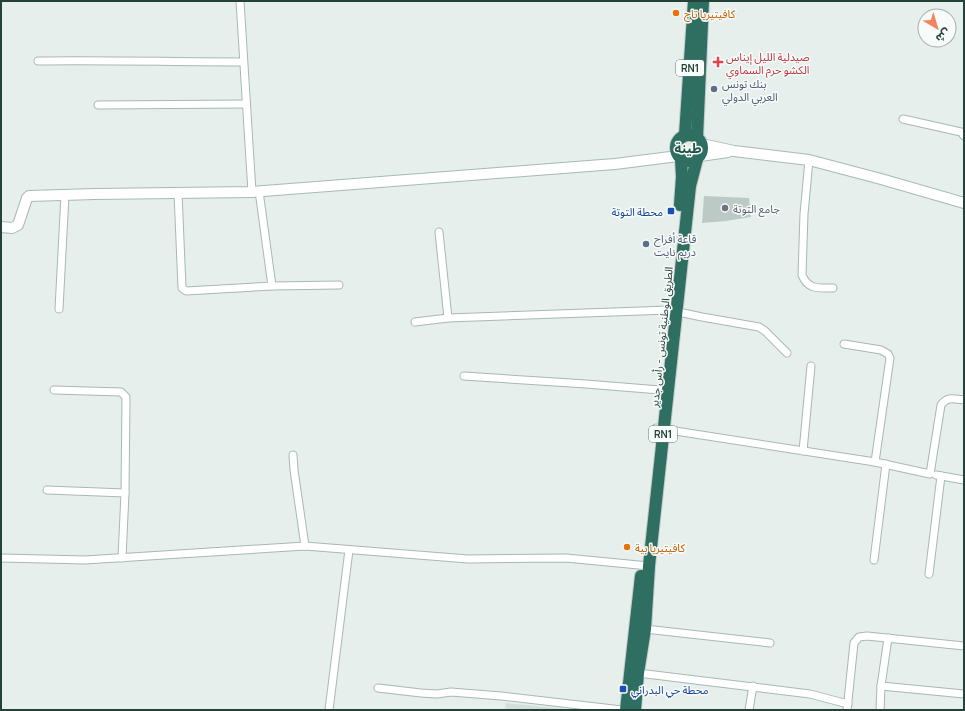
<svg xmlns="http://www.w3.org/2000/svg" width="965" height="711" font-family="Manrope,'Noto Sans Arabic',sans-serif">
  <rect width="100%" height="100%" fill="#e6efeb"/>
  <path fill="#d4dfda" d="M506,703l69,7h-70z"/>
  <path fill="#bbcac4" d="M704,196l45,2 2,19 -25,4 -24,2z"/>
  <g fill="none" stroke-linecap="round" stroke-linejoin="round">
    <g stroke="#a8b8b2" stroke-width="9">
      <g id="street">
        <path d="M240,1l12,191"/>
        <path d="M38,61c69,-1 137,1 205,1"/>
        <path d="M98,105l148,-1"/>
        <path d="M903,119l58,13 3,4"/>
        <path d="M809,160l-5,54 -2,61c6,15 17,13 31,13"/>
        <path d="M178,193l4,95 4,3 86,-5 -13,-95"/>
        <path d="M439,232l9,86"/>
        <path d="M272,286l67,-1"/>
        <path d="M59,309l6,-114"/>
        <path d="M415,322l33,-4 221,-8 33,7 57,10 6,4 22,22"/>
        <path d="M844,344l37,6 7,4 2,4 -15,104"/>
        <path d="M464,376l122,8 74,6"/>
        <path d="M54,390l67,2 5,5 -1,96 -3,65"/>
        <path d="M656,428l219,34 55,12 11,-69c6,-9 14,-6 23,-5"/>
        <path d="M803,451l8,-85"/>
        <path d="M293,455l1,15 11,76"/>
        <path d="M936,475l28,5"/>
        <path d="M47,490l78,3"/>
        <path d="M1,558l84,2 220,-14 163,13 98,-1 83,8"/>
        <path d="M874,560l12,-96"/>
        <path d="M929,574l12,-98"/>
        <path d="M645,629l125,14"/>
        <path d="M638,673l172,21 38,10"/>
        <path d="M881,686l83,8"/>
        <path d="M378,688l43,5 16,1 14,-2 50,4 121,14"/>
        <path d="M329,710l20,-160"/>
        <path d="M749,710l4,-24"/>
        <path d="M847,710l7,-67 5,-6 8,-1 97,10"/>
        <path d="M880,710l1,-24 7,-48"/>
      </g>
    </g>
    <g stroke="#a4bbb3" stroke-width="12">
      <g id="secondary">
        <path d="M702,144l32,7 75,9 72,19 83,24"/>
        <path d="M700,156l28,-4"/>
        <path d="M1,227l11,1 6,-3 9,-27 2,-2 66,-2 157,-2 311,-24 52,-4 63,-8"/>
      </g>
    </g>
    <g stroke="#c2cac8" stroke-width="14">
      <g id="highway">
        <circle cx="689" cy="148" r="13"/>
        <path d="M685,135l9,-134"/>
        <path d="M697,138l6,-137"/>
        <path d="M680,205l2,-28 -1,-18"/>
        <path d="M626,710l15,-134"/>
        <path d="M635,710l3,-37 7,-44 4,-63 41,-380 7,-27"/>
      </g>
    </g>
    <use href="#street" stroke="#fff" stroke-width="7"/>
    <use href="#secondary" stroke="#fff" stroke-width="10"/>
    <use href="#highway" stroke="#2f6f62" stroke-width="12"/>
  </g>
  <g fill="#e8710a" stroke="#f7fbf9" stroke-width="1.5">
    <circle cx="676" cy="13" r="4"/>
    <circle cx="627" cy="547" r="4"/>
  </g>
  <path fill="#e0444e" stroke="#f7fbf9" stroke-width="1.5" d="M716 56h4v4h4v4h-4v4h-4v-4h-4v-4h4z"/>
  <g fill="#5c6f8a" stroke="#f7fbf9" stroke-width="1.5">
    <circle cx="714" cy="89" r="4"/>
    <circle cx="646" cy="244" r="4"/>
  </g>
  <circle fill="#6b7280" stroke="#f7fbf9" stroke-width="1.5" cx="725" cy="208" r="4"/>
  <g fill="#1a4fb4" stroke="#f7fbf9" stroke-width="1.5">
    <rect x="667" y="207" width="8" height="8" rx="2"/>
    <rect x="619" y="685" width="8" height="8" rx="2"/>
  </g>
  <g text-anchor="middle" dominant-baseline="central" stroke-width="3" stroke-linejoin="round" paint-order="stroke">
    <g fill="#f7fbf9" stroke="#637a73" stroke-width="1">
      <rect x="676" y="60" width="28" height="16" rx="3"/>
      <rect x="649" y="426" width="28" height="16" rx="3"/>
    </g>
    <g font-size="10" font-weight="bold" fill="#24423a">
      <text x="690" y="68">RN1</text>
      <text x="663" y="434">RN1</text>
    </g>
    <g font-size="11" fill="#c56008" stroke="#f7fbf9" text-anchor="start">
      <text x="684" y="13">كافيتيريا تاج</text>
      <text x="635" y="547">كافيتيريا بية</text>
    </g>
    <g font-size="11" fill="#be3a42" stroke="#f7fbf9" text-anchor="start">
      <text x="726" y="56">صيدلية الليل إيناس<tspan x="726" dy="13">الكشو حرم السماوي</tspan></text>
    </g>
    <g font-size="11" fill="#4e5e75" stroke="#f7fbf9" text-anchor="start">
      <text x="722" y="83">بنك تونس<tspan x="722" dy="13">العربي الدولي</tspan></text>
      <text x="654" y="238">قاعة أفراح<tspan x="654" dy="13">دريم نايت</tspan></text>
    </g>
    <g font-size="11" fill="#5b616d" stroke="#f7fbf9" text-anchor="start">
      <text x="733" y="208">جامع التوتة</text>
    </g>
    <g font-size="11" fill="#164399" stroke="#f7fbf9" text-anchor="end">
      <text x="663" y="211">محطة التوتة</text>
      <text x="631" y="689" text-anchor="start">محطة حي البدراني</text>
    </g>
    <g font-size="11" fill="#24423a" stroke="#f7fbf9">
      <text transform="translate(661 337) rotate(-84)">الطريق الوطنية تونس - رأس جدير</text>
    </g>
    <g font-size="13" font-weight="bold" fill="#1f5548" stroke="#f7fbf9">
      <text x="688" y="148">طينة</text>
    </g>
  </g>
  <rect width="965" height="711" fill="none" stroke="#24423a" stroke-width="4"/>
  <g transform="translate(937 28) rotate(142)"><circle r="19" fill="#f7fbf9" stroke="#a3b1ad"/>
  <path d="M0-3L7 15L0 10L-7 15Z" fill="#f4845f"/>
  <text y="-6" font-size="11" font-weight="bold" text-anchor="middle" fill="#24423a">ش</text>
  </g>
</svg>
